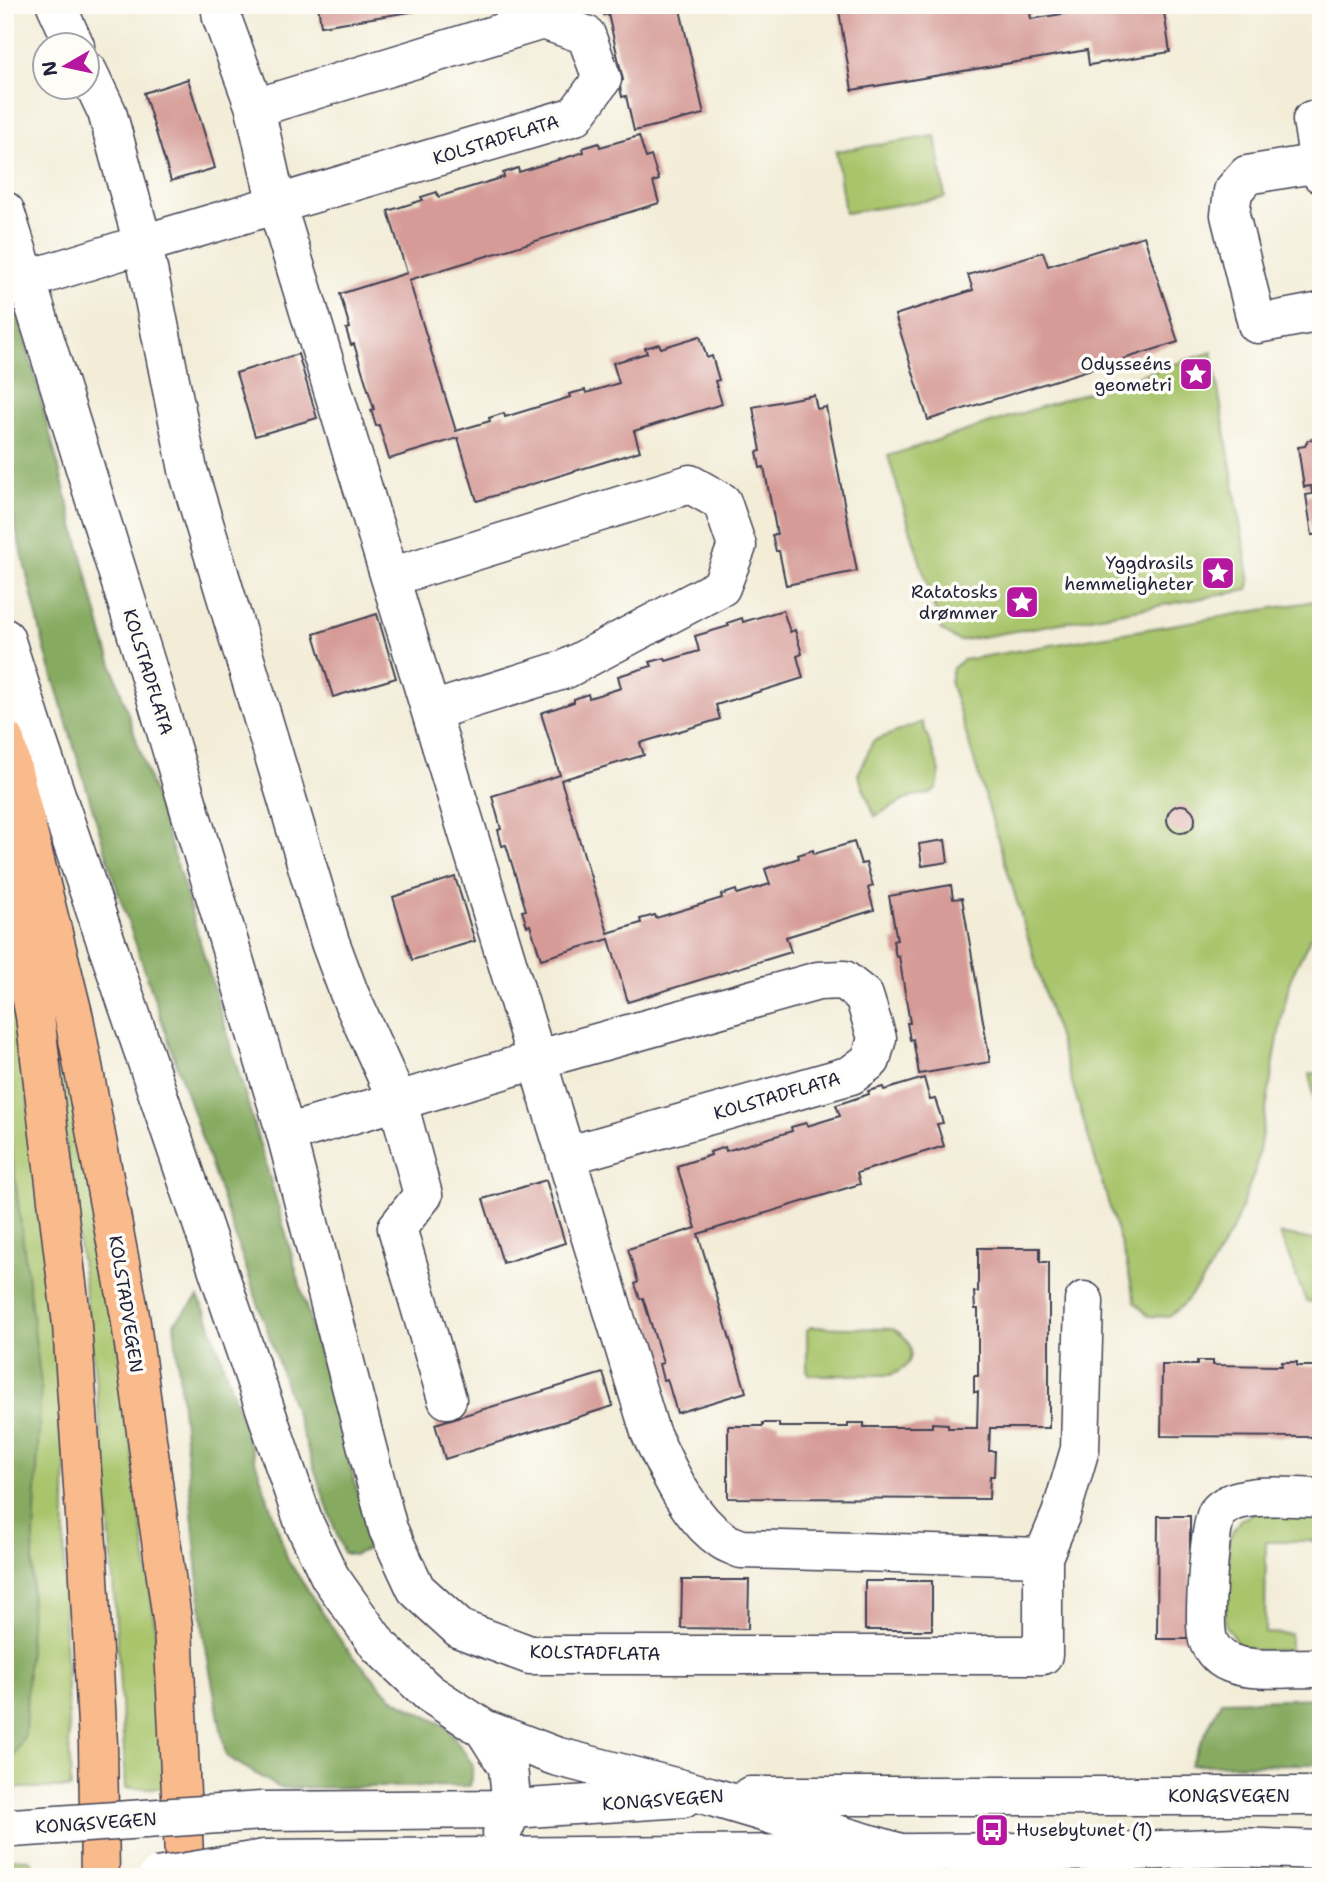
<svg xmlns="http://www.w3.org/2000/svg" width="1326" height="1882" font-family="'Shantell Sans',sans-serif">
  <rect width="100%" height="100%" fill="#fdfcf7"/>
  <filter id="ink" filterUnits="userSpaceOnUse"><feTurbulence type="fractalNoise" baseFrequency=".0143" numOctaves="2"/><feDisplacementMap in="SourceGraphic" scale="14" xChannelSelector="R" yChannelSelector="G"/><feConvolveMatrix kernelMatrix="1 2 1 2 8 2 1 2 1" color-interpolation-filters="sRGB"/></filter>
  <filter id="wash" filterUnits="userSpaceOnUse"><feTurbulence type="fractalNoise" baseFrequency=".00686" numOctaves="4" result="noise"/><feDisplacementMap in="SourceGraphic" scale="28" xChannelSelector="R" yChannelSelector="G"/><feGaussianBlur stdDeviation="1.57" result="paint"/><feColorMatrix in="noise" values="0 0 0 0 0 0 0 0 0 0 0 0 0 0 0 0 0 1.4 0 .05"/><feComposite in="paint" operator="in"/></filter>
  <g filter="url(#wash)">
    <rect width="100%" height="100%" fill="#f3edd8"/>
    <g fill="#a9c56c" stroke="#667454" stroke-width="2">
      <path d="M936,136l9,62 -100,15 -9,-62z"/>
      <path d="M1212,352l38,231 -2,7 -289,51 -18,-11 -53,-174z"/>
      <path d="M1321,600v316l-31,64 -10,46 -24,142 -21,56 -29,52 -23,29 -14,12 -21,-1 -13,-14 -9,-41 -176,-580 3,-13 10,-8z"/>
      <path d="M922,722l18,49 -3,17 -6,6 -19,2 -37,20 -17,-41 15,-34z"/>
      <path d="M5,938l9,53 52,414 -2,209 7,174h-59v11l-7,1z"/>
      <path d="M58,1013l48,236 54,417 9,122h-43c-8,-138 -16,-275 -31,-412 -13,-121 -32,-241 -45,-362z"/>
      <path d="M1321,1072v51l-4,1 -7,-50z"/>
      <path d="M1280,1234l41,7v62l-15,-2z"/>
      <path d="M811,1327l82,2c24,13 25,37 -3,46h-80l-3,-5v-40z"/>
      <path d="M1259,1511l62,1v29h-55l-1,92 25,1v16h-38l-15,-7 -12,-18 4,-87 11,-18z"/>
      <path d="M5,1858l23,1 9,10v5l-3,3 -29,-1z"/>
    </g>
    <g fill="#86aa60" stroke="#54664e" stroke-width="2">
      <path d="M5,275l19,60 80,305 76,234 100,339 88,317v19l-15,6 -10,-2 -227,-667 -70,-232 -41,-171z"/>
      <path d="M5,1098l36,286 -16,350 -20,40z"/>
      <path d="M198,1297l9,18 81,245 57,87 47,51 55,29 26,38 -3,21 -190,2 -54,-32 -22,-118 -30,-315z"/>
      <path d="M1321,1698v66l-131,1 31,-64z"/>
    </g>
    <g id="blocks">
      <g fill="#d69b97">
        <path d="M318,5h124v2l-121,19z"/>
        <path d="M601,5h78l25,109 -70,17 -8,-35 -4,1 -3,-16 4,-1 -15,-66 -4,1z"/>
        <path d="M838,5h191l2,14 50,-8 -1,-6h83l7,47 -81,13 -2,-15 -235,40z"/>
        <path d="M188,79l27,89 -44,13 -27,-88z"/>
        <path d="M639,136l7,22 5,-2 8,24 -6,2 6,21 -250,77 47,151 34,-10 -1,-3 15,-5 1,4 65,-20 -1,-3 16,-4 1,3 33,-10 -6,-20 34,-10 -2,-5 14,-4 2,4 39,-12 7,22 5,-2 7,24 -4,1 7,23 -88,27 6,20 -163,50 -19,-63 -69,21 -10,-34 -3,1 -5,-16 3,-1 -20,-65 -3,1 -5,-16 4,-1 -10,-34 67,-21 -19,-62 35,-11 -2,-3 16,-5 1,5 66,-20 -1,-4 15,-5 1,4 65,-20 -1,-4 16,-5 1,4z"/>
        <path d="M1144,236l34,106 -250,78 -33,-105 78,-25 -5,-15 75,-23 5,14z"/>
        <path d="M298,354l19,64 -62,18 -19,-63z"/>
        <path d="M814,395l3,14 9,-2 31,164 -71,14 -7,-34h-3l-4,-16 5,-1 -13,-67 -4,1 -3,-16 4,-1 -8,-44z"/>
        <path d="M1321,437v100l-2,-3 -7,1 -6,-40 6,-1 -1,-8 -7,1 -6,-40 7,-1 3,-6z"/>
        <path d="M783,610l7,22 5,-2 7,24 -5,2 6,22 -87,27 4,14 -80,24 4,12 -83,25 47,153 33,-10 -1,-4 15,-4 1,3 66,-20 -1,-3 15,-5 1,4 33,-10 -5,-15 34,-11 -1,-3 15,-5 1,4 40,-12 7,22 5,-1 7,23 -5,2 6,22 -88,27 5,15 -163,50 -19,-63 -68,20 -11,-34 -3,1 -5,-15 4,-1 -20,-65 -4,1 -4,-16 3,-1 -9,-33 68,-21 -19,-62 33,-11v-3l14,-5 1,4 32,-10 -3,-12 34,-10 -2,-4 15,-4 1,3 33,-10 -4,-15 34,-10 -2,-3 15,-5 1,4z"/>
        <path d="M377,614l19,64 -63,19 -19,-63z"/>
        <circle cx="1181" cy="819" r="14"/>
        <path d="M945,840l3,22 -26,4 -3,-22z"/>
        <path d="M455,877l20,64 -63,19 -19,-63z"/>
        <path d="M951,885l2,14 9,-1 28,164 -71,12 -6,-35 -3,1 -3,-17h3l-11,-67 -3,1 -3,-16 4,-1 -8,-44z"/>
        <path d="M924,1078l6,22 5,-1 8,24 -6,1 7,22 -87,27 3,11 -162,50 48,158 -69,21 -10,-34 -4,1 -4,-16 4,-1 -20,-65 -3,1 -5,-15 3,-2 -10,-33 68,-21 -19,-62 34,-11 -1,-3 15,-5 1,4 66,-20 -1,-4 15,-4 1,3 33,-10 -4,-11 33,-11 -1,-3 15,-4 1,3z"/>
        <path d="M546,1180l19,63 -62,20 -20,-64z"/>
        <path d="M978,1248h62v14h9v166h-59l-1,23h6l-1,25h-4l-1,23 -261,-1v-72h35v-3h16v4h69v-4h16v4h68v-4l16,1v4h29l1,-36h-4v-16h4v-67h-3l-1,-17h4z"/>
        <path d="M1197,1361h16v4l69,1 -1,-4h16v4h24v71l-160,-1 1,-71h35z"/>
        <path d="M603,1373l10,33 -168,53 -10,-35z"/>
        <path d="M1158,1516h32v123h-33z"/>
        <path d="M682,1580h67l-1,49 -67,-1z"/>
        <rect x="865" y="1581" width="67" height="49"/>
      </g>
    </g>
  </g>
  <g filter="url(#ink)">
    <use href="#blocks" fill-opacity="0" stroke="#414053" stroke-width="2"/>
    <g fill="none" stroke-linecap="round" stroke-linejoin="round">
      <g stroke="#414053" stroke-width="41">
        <g id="minor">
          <path d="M56,5l19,41"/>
          <path d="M220,5l2,13 33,90 22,98 373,1226c17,36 38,85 72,108 5,4 13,6 19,9l302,8"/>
          <path d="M88,72l19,40 36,132 432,-128 27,-37 -16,-44 -43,-15 -288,88"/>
          <path d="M1319,163l-7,-43 9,-1"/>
          <path d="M1321,174l-2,-11 -72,12 -14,16 -3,24 27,109 64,-12"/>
          <path d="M5,211l142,456 139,467 102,395 28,60 44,40 70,26h513v-98l18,-43 19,-65 4,-148"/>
          <path d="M26,280l117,-36 45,226 142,472 19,51 49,109 25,93 -26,33 50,171"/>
          <path d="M391,577l299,-93 32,18 15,44 -16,41 -155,82 -134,42"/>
          <path d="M5,638l31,98 268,787 26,54 49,69 50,47 55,36 71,27 154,40 188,56"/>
          <path d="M286,1134l250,-74 282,-79 26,-1 20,16 13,42 -6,22 -20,15 -285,81"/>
          <path d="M1321,1498c-27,0 -86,-9 -104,15 -8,11 -13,106 -10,122 1,11 12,24 23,28 24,10 65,4 91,5"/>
          <path d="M484,1729l24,38 4,42 -10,24"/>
          <path d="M750,1796h571"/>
          <path d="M262,1811l250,-2 171,-11"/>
          <path d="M264,1859l875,-8 96,-4 86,3"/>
        </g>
      </g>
      <g stroke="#414053" stroke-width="41">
        <g id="major">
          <path d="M5,740l69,278 56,298 43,311 12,250"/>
          <path d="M5,861l30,155 37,309 16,234 10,185 2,133"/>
        </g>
      </g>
      <use href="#minor" stroke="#fff" stroke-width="38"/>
      <use href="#major" stroke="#fabb8c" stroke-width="38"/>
      <g stroke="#414053" stroke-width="41" stroke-linecap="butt">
        <g id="minor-bridge">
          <path d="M13,1828l249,-17"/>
          <path d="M157,1877l107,-18"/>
        </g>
      </g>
      <use href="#minor-bridge" stroke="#fff" stroke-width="38"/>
    </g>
  </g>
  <defs>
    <g id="sight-square" transform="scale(1.75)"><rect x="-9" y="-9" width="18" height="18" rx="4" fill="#b5179e" stroke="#fdfcf7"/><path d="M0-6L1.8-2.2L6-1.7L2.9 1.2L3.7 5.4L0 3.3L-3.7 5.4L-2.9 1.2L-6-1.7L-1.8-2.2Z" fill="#fff"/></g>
    <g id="bus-square" transform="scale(1.75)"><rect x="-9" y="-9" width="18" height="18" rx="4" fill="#b5179e" stroke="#fdfcf7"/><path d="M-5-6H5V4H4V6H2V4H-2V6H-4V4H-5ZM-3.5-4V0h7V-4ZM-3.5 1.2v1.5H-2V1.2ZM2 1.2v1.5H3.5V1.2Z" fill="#fff"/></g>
  </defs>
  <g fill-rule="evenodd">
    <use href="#sight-square" x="1196" y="374"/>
    <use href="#sight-square" x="1218" y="573"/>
    <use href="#sight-square" x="1022" y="602"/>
    <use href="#bus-square" x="992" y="1830"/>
  </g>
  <g text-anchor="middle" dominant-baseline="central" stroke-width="7" stroke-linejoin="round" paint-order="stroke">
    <g font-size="18" fill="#22223b" stroke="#fdfcf7">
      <text transform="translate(496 140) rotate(-17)">KOLSTADFLATA</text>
      <text transform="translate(148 672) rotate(73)">KOLSTADFLATA</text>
      <text transform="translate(777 1096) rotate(-16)">KOLSTADFLATA</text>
      <text transform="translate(126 1304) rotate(81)">KOLSTADVEGEN</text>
      <text transform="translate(595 1653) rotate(1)">KOLSTADFLATA</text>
      <text x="1229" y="1796">KONGSVEGEN</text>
      <text transform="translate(663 1800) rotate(-4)">KONGSVEGEN</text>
      <text transform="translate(96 1823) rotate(-4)">KONGSVEGEN</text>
    </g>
    <g font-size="18" fill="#22223b" stroke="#fdfcf7" text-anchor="end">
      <text x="1172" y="364">Odysseéns<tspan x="1172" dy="21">geometri</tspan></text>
      <text x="1194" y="563">Yggdrasils<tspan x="1194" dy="21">hemmeligheter</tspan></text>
      <text x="998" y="592">Ratatosks<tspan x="998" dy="21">drømmer</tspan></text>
      <text x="1016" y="1830" text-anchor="start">Husebytunet (1)</text>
    </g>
  </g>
  <rect width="1326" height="1882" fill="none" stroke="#fdfcf7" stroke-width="28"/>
  <g transform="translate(66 66) rotate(261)"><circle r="33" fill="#fdfcf7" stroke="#a5a5ac" stroke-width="2"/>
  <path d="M0-5L12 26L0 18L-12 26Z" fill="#b5179e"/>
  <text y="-10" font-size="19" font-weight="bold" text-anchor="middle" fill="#22223b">N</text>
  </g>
</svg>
